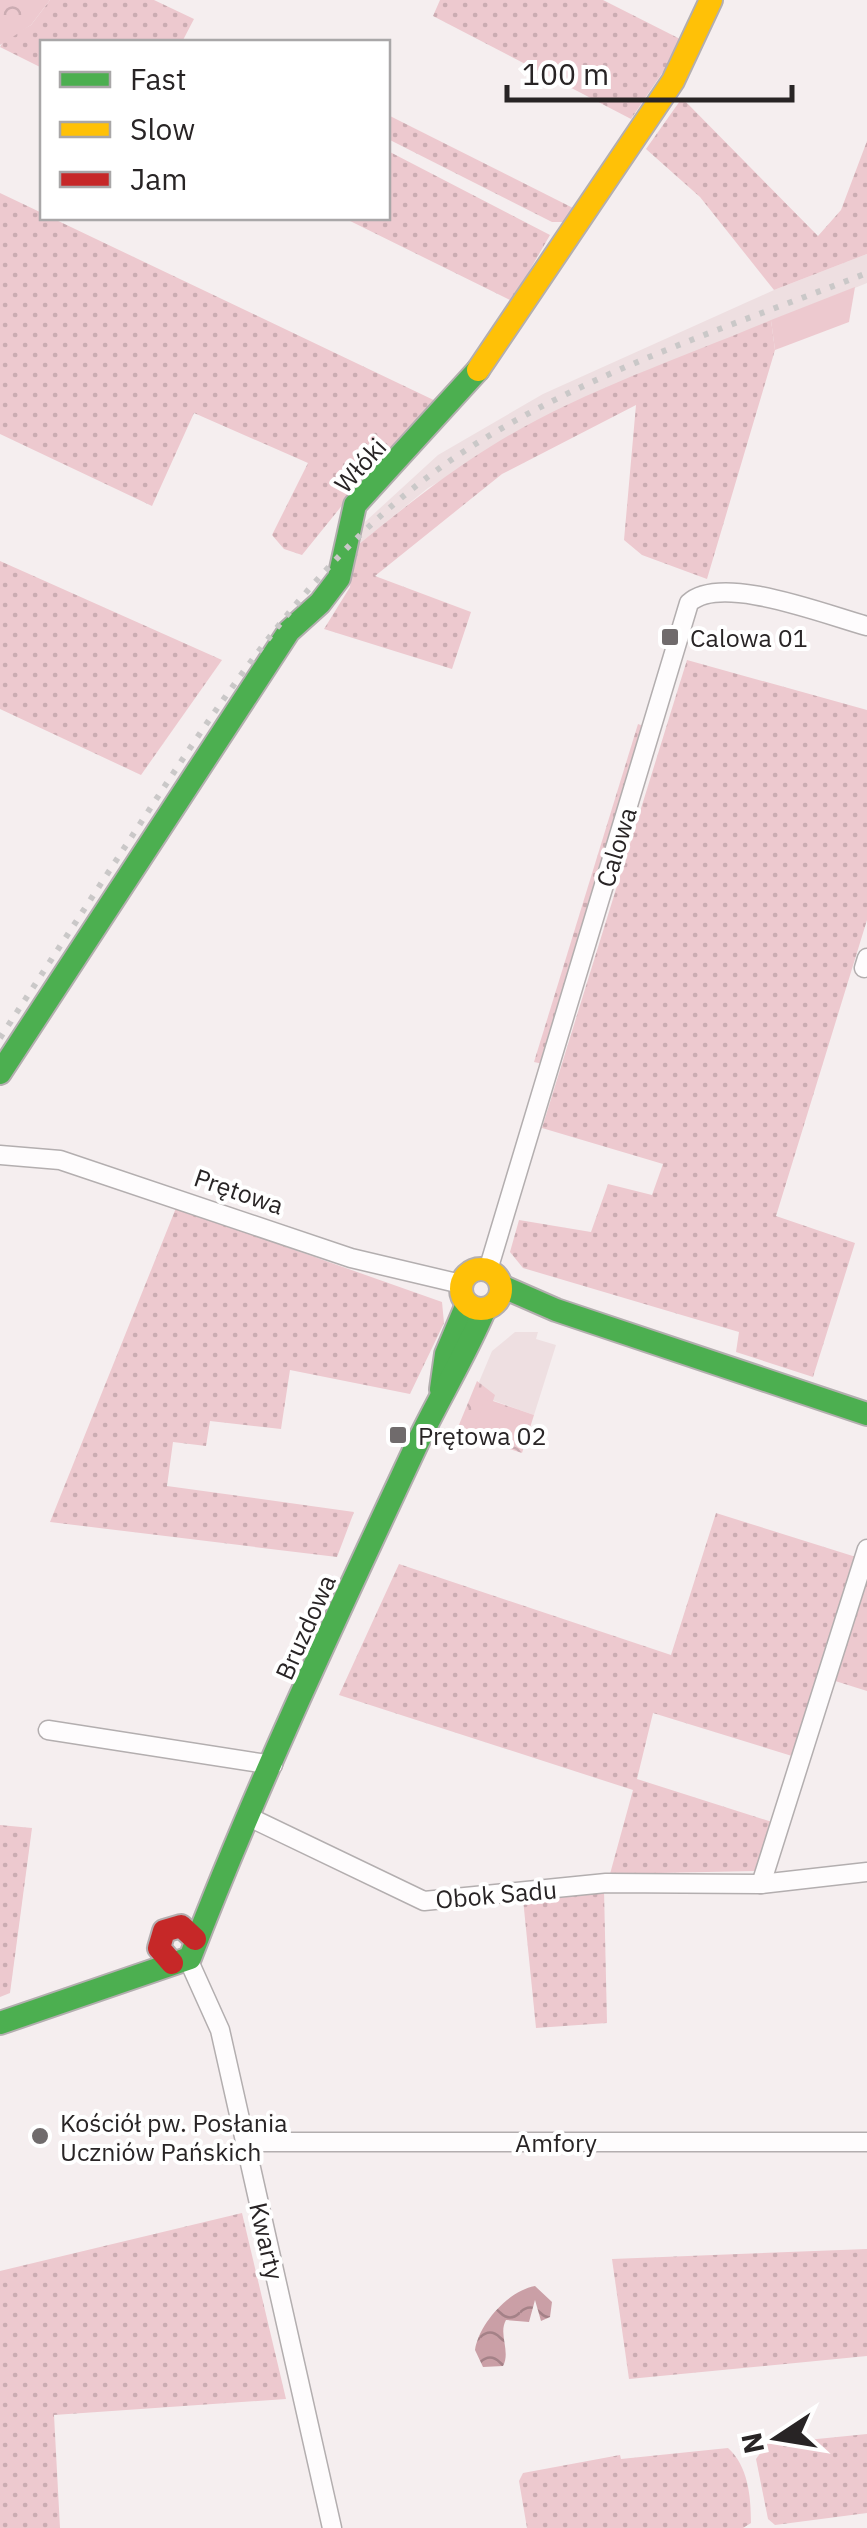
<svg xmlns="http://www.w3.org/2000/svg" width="867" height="2528" font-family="'IBM Plex Sans',sans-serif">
  <defs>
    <pattern id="grass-dots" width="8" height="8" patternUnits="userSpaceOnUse" patternTransform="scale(2.5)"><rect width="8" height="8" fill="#edc9cf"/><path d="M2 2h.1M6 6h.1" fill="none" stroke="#cbacb2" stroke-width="1.8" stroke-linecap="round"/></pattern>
    <pattern id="forest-crowns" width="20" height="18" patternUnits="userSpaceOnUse" patternTransform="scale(2.5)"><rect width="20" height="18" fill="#edc9cf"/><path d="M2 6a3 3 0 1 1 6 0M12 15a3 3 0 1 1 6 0" fill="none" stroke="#cbacb2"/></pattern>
    <pattern id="water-waves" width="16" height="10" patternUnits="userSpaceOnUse" patternTransform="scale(2.5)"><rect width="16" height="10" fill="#ca9fa6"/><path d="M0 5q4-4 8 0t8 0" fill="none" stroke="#a48187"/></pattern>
  </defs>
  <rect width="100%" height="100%" fill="#f5eeef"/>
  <g fill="#eedfe1">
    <path d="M867,254v29l-291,119 -148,86 -75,61 1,-17 84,-77 105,-61 231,-104z"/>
    <path d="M515,1332h23l-2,7 20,6 -22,70 -42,-15 -13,-18 13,-31z"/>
  </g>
  <g fill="url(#grass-dots)">
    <path d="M50,0h104l40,19 -12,23h-140v26l-42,-21 5,-8 26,-14z"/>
    <path d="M440,0h163l81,41 -53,78 -198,-103z"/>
    <path d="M682,98l136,138 23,-26 26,-69v113l-93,36 -74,-93 -54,-48z"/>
    <path d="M388,115l185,93 -9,14h-12l-164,-83z"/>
    <path d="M388,151l162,84 -38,66 -168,-83h44z"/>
    <path d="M0,193l42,20v5h10l390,186 -81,78 -59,73 -18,-6 -12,-14 36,-72 -114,-50 -42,93 -152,-72z"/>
    <path d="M771,320l4,30 -68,229 -65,-24 -18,-15 12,-135 -134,69 -127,102 96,36 -19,57 -128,-40 26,-42 3,-38c45,-37 90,-73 140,-104 85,-53 186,-86 278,-125z"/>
    <path d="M0,561l222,99 -81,115 -141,-66z"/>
    <path d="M687,660l180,50v210l-91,296 79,27 -42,134 -77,-25 3,-20 -216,-64 -13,-16 9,-32 72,12 17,-48 44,11 11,-31 -121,-36z"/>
    <path d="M638,724l8,3 -103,337 -9,-2z"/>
    <path d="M176,1208l266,94 2,21 -34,71 -120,-24 -9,59 -71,-8 -4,25 -33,-4 -6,44 187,26 -17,45 -287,-35z"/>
    <path d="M716,1513l140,44 -64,199 -139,-43 -16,66 135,43 -17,49 -145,3 23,-84 -294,-95 60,-131 272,91z"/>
    <path d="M867,1571v120l-35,-11z"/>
    <path d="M0,1825l32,3 -22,165 -10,4z"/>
    <path d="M604,1890l3,133 -71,5 -13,-129z"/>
    <path d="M242,2213l44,186 -232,16 6,113h-60v-257z"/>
    <path d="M867,2249v107l-238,23 -17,-120z"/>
    <path d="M867,2434v79l-92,12 -7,-6 -12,-60 11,-15z"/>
    <path d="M728,2448c20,18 23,48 23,75l-8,5h-216l-8,-47 4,-8 97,-18 1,4z"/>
  </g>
  <g fill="url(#forest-crowns)">
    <path d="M0,0h50l-19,25 -31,20z"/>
    <path d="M477,1381l18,14 -2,6 41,14 -12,38 -66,-21z"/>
  </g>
  <g fill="#edc9cf">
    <path d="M855,287l-6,35 -74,28 -4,-30z"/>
    <path d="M485,1399l41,15 -11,30 -41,-14z"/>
  </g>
  <path fill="url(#water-waves)" d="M535,2286l17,16 -2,15 -9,4 -6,-21 -6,22 -23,-2c-8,14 5,31 -3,46l-20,1 -8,-17c4,-26 33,-59 60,-64z"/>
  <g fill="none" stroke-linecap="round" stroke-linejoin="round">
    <g stroke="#b3aeaf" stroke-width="21">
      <g id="street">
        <path d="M864,968l3,-10"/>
        <path d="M0,1155l60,5 291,98 110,26"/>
        <path d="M488,1270l201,-667c32,-30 137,12 178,23"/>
        <path d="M48,1730l225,35"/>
        <path d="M249,1817l175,84 182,-18 155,1 106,-12"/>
        <path d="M761,1884l106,-335"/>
        <path d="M188,1959l32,71 112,498"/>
        <path d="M245,2142h622"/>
      </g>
    </g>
    <g stroke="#b3aeaf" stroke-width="26">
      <g id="fast">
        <path d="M0,1073l289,-442 31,-28 19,-25 16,-73 123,-135"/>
        <path d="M501,1286l55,24 311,104"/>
        <path d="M441,1389l5,-35 21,-50"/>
        <path d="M0,2023l190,-65c67,-174 148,-345 227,-514 22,-46 48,-88 68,-135"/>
      </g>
    </g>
    <g stroke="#b3aeaf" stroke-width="26">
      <g id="slow">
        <path d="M478,370l195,-289 38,-81"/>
        <circle cx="481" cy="1289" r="20"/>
      </g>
    </g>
    <g stroke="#b3aeaf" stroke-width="26">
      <path id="jam" d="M172,1963l-13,-15 5,-17 17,-5 14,13"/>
    </g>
    <use href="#street" stroke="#fefcfd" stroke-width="18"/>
    <use href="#fast" stroke="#4caf50" stroke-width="22"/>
    <use href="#slow" stroke="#ffc107" stroke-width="22"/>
    <use href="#jam" stroke="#c62828" stroke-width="22"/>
    <path stroke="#cac8c8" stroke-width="6" stroke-dasharray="5 10" stroke-linecap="butt" d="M0,1038c51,-78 102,-156 153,-234 88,-134 176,-265 313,-354 123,-79 266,-124 401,-177"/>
  </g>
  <g fill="#706b6c" stroke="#fff" stroke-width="4">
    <rect x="660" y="627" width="20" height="20" rx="5"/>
    <rect x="388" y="1425" width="20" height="20" rx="5"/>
    <circle cx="40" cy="2136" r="10"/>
  </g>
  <g text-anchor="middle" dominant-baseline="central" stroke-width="8" stroke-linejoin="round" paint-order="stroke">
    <g font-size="25" fill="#282425" stroke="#fff">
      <text transform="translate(360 465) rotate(-48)">Włóki</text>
      <text transform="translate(616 847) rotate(-73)">Calowa</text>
      <text transform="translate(239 1191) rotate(19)">Prętowa</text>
      <text transform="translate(305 1627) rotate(-66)">Bruzdowa</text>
      <text transform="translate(496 1894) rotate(-5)">Obok Sadu</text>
      <text x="556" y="2142">Amfory</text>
      <text transform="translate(267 2241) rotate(77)">Kwarty</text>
    </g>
    <g font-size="25" fill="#282425" stroke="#fff" text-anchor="start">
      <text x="690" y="637">Calowa 01</text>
      <text x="418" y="1435">Prętowa 02</text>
      <text x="60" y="2122">Kościół pw. Posłania<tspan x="60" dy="29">Uczniów Pańskich</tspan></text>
    </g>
  </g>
  <rect x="40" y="40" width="350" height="180" fill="#ffffff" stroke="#a9a7a8" stroke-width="2.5"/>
  <rect x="60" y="72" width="50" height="15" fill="#4caf50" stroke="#a9a7a8" stroke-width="2.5"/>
  <text x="130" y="90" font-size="30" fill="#282425">Fast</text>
  <rect x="60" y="122" width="50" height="15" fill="#ffc107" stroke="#a9a7a8" stroke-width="2.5"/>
  <text x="130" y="140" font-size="30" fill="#282425">Slow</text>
  <rect x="60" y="172" width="50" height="15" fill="#c62828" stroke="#a9a7a8" stroke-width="2.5"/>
  <text x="130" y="190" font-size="30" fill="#282425">Jam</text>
  <g transform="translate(777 2438) rotate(258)" stroke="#ffffff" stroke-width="8" paint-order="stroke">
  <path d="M0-8L18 38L0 25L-18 38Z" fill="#282425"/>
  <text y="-15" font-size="28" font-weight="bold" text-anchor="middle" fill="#282425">N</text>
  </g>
  <path d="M507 85v15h285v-15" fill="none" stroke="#282425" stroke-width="5"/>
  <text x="522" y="85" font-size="30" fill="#282425" stroke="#ffffff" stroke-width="8" paint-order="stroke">100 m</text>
</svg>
